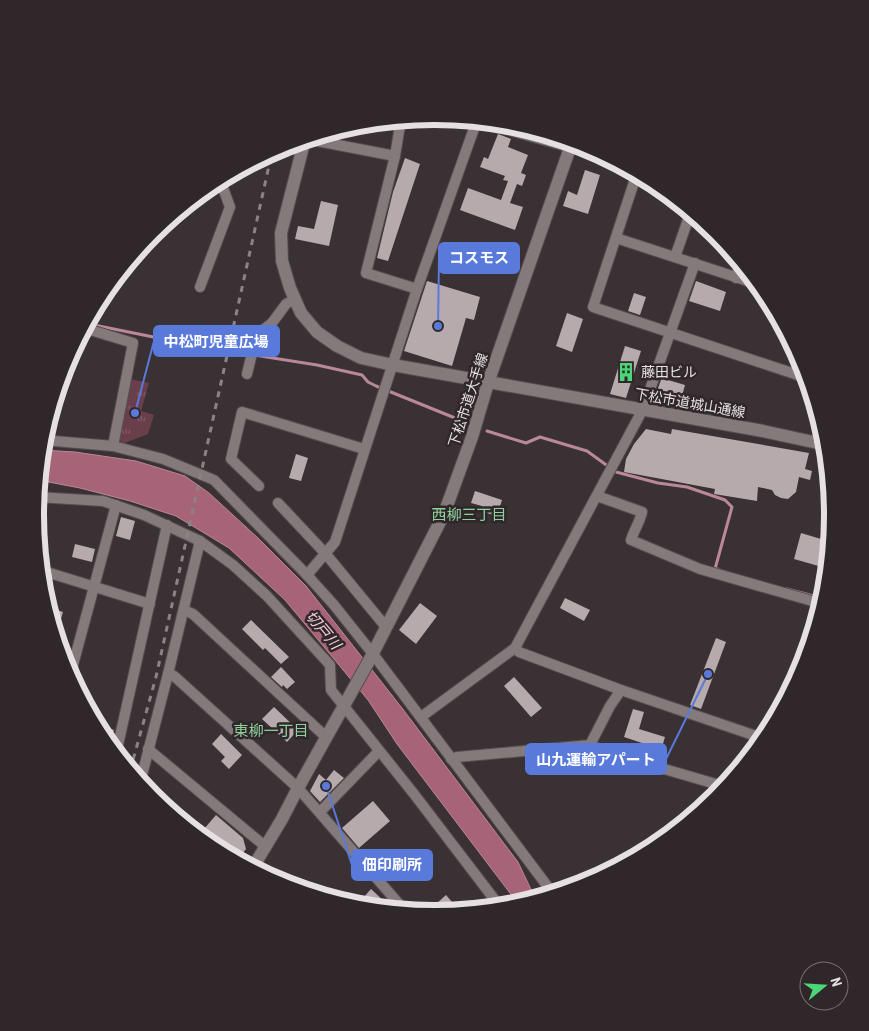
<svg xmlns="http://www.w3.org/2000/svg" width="869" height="1031" font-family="'Roboto Condensed','Noto Sans JP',sans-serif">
  <defs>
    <pattern id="park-tufts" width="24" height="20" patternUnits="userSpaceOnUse" patternTransform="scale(1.25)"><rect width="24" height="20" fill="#6a3f4c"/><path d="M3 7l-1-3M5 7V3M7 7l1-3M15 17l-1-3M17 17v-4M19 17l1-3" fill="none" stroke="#7f5a66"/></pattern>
  </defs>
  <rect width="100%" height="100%" fill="#3a3134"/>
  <path fill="url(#park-tufts)" d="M130,379l19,4 -8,28 13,4 -6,19 -26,10 -4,-7z"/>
  <path fill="#a76378" stroke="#ba8898" d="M41,450l34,2 61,9 49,15 24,17 49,45 48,48 96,122 116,154 18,38 -17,5 -122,-161 -29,-44 -83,-100 -56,-52 -53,-32 -46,-15 -50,-13 -42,-8z"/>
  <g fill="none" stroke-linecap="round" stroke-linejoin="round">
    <g stroke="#ba8898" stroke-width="3">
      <path d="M89,324l114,23 114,18 45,10 6,7 8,4 84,34"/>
      <path d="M487,431l39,12 14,-6 47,14 29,21 42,11 29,4 38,13 7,7 -17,62h3"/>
      <path d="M787,589l38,10"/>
    </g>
  </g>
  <g fill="#b6aaad">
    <path d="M498,134l13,5 -3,8 20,8 -7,18 5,2 -4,11 -5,-2 -7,19 13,4 -8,23 -55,-20 8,-22 33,12 7,-19 -5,-1 2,-4 -25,-9 4,-10 4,2z"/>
    <path d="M405,158l15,6 -32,97 -11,-3 16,-66z"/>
    <path d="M585,170l15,5 -12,39 -25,-8 5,-15 9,4z"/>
    <path d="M321,201l17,4 -9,41 -34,-7 3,-13 16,3z"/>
    <path d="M427,281l53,16 -6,23 -8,-2 -14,48 -48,-15z"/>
    <path d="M696,281l30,11 -6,19 -31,-10z"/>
    <path d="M634,293l12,4 -6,18 -12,-4z"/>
    <path d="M567,313l16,6 -11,33 -16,-6z"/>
    <path d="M625,346l16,5 -15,47 -16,-4z"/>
    <path d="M663,374l6,1 -1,5 17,5 -6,22 -25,-7z"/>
    <path d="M646,429l25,5 1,-5 137,24 -4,16 7,2 -2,9 -11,-3 -3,15 -8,7 -7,-1 -6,-3 -3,-5 -14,-3 -1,14 -43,-7 1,-5 -91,-17 2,-13 8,-15z"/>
    <path d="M296,454l12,4 -7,23 -12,-3z"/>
    <path d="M475,491l27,9 -5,16 -17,-5 2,-5 -11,-3z"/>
    <path d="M121,517l14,4 -5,19 -14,-4z"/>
    <path d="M801,533l30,9 -2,27 -35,-10z"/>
    <path d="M75,544l20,5 -3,13 -20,-5z"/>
    <path d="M565,598l25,12 -6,11 -24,-13z"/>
    <path d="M420,603l17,13 -21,28 -17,-14z"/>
    <path d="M51,608l12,4 -7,24 -7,-21z"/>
    <path d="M251,620l38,37 -8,7 -16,-16 -2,2 -21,-21z"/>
    <path d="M716,638l10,4 -25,67 -11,-4z"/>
    <path d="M281,667l14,15 -8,7 -4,-4 -1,2 -11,-10z"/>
    <path d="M514,677l28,31 -11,9 -27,-31z"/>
    <path d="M274,707l24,23 -11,12 -25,-23z"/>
    <path d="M633,709l11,3 -5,17 26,8 -7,23 -15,-4 2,-7 -4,-1 1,-5 -18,-6z"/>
    <path d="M105,727l9,3 -4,17 -8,-10z"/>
    <path d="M221,734l21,21 -13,14 -8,-8 4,-4 -13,-13z"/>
    <path d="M334,770l10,8 -24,24 -10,-11 9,-17 7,6z"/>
    <path d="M151,782l31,28 -6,7 -24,-19 -7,-9z"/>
    <path d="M373,801l17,20 -31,27 -17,-20z"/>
    <path d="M216,815l27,23 3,11 -9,12 -10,-6 2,-2 -17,-14 -4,5 -10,-8z"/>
    <path d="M371,889l15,14 -2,7 -29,-3z"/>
    <path d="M446,895l6,7 -2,2 7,9 -23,2 -9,-1z"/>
  </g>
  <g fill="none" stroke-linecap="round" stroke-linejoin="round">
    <g stroke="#544d4f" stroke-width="12">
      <g id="minor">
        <path d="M401,119l-6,37 -29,117 51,16"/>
        <path d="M477,121l132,37"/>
        <path d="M307,139l88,17"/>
        <path d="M637,173l-44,134 211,70 2,-7"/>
        <path d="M616,238l144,47"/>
        <path d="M675,257l16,-46"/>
        <path d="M736,278l5,-16"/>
        <path d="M200,287l30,-80 -7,-19 -9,-6"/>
        <path d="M84,328l49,15 -20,103"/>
        <path d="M247,374l8,-33 8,-11 9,-7 14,-19 9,-5"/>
        <path d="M42,440l71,6 50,13 51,21 93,95 27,30 39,49 181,241"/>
        <path d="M259,486l-28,-27 11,-47 122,37"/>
        <path d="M597,496l45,16c-2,10 -8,18 -11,28l69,29 123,35"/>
        <path d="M37,497l66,4 41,14 56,26 33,24 34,31 63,69 1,25 83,104 87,114"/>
        <path d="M278,503l47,50 61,74"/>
        <path d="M40,570l110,34"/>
        <path d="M307,575l28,-33 82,-253 60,-169"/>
        <path d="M184,610l9,4 133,123"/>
        <path d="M515,648l4,4 102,38 144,49"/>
        <path d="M168,674l6,2 124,112 108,124"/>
        <path d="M70,676l46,-171"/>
        <path d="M421,717l94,-69 128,-239 52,-146"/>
        <path d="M590,745l20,-39 11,-16"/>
        <path d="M148,749l118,98"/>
        <path d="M116,754l51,-229"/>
        <path d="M451,759l6,-2 133,-12 16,7 120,35"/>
        <path d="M140,783l28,-109 32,-133"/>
        <path d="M320,812l59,-61"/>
        <path d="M391,911l7,-8"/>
      </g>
    </g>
    <g stroke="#544d4f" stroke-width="14">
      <g id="tertiary">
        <path d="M305,139l-24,94 1,28 8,27 11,25 16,19 20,14 24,12 32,7 370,66 64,14"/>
        <path d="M252,869l30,-50 16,-31 72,-129 74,-145 28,-77 16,-54 84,-241"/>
      </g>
    </g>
    <use href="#minor" stroke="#847a7c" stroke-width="10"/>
    <use href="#tertiary" stroke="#847a7c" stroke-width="12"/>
    <path stroke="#8b8386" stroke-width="3" stroke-dasharray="6 6" stroke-linecap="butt" d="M130,771l26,-94 116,-525"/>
  </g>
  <defs>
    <g id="building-bare" transform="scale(1.5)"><path d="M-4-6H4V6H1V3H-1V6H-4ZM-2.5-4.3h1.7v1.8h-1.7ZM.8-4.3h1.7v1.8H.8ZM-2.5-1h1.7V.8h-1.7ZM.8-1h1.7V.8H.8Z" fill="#4bd677" stroke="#30272a" stroke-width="2.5" paint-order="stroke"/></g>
  </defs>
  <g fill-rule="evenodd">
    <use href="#building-bare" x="626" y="372"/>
  </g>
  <g text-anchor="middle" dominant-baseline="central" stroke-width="5" stroke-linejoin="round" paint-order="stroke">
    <g font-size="14" fill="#e7e0e2" stroke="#30272a" text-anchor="start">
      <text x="641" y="372">藤田ビル</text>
    </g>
    <g font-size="14" fill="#e7e0e2" stroke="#30272a">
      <text transform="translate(468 400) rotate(-72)">下松市道大手線</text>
      <text transform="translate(690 403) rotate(10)">下松市道城山通線</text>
    </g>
    <g font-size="15" fill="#8fd19d" stroke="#30272a">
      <text x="469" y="515">西柳三丁目</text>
      <text x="271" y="731">東柳一丁目</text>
    </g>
    <g font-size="15" font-style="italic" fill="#f9d0db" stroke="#30272a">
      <text transform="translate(323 630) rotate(50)">切戸川</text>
    </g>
  </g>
  <path d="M0 0H869V1031H0ZM44 515a390 390 0 1 1 780 0a390 390 0 1 1-780 0Z" fill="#30272a" fill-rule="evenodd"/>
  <path fill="none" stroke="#e7e0e2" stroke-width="6" d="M44 515a390 390 0 1 1 780 0a390 390 0 1 1-780 0Z"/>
  <path fill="none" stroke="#5a7adb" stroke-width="2" d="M438 326L439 258M135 413L154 341M708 674L666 759M326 786L352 865"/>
  <g fill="#5a7adb" stroke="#30272a" stroke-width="2">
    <circle cx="438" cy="326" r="5"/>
    <circle cx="135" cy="413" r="5"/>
    <circle cx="708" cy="674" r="5"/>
    <circle cx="326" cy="786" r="5"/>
  </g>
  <g fill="#5a7adb" stroke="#5a7adb" stroke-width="2">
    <rect x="439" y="243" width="80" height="30" rx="5"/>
    <rect x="154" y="326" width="125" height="30" rx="5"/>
    <rect x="526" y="744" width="140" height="30" rx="5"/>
    <rect x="352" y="850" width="80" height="30" rx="5"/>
  </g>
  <g font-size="15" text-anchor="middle" font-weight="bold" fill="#fff">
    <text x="479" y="263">コスモス</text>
    <text x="216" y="347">中松町児童広場</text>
    <text x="596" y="765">山九運輸アパート</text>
    <text x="392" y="870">佃印刷所</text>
  </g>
  <g transform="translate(824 986) rotate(72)"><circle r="24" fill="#30272a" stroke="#797174"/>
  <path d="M0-4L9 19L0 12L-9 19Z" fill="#4bd677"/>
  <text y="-8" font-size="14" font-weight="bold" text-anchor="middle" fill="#e7e0e2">N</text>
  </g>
</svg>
